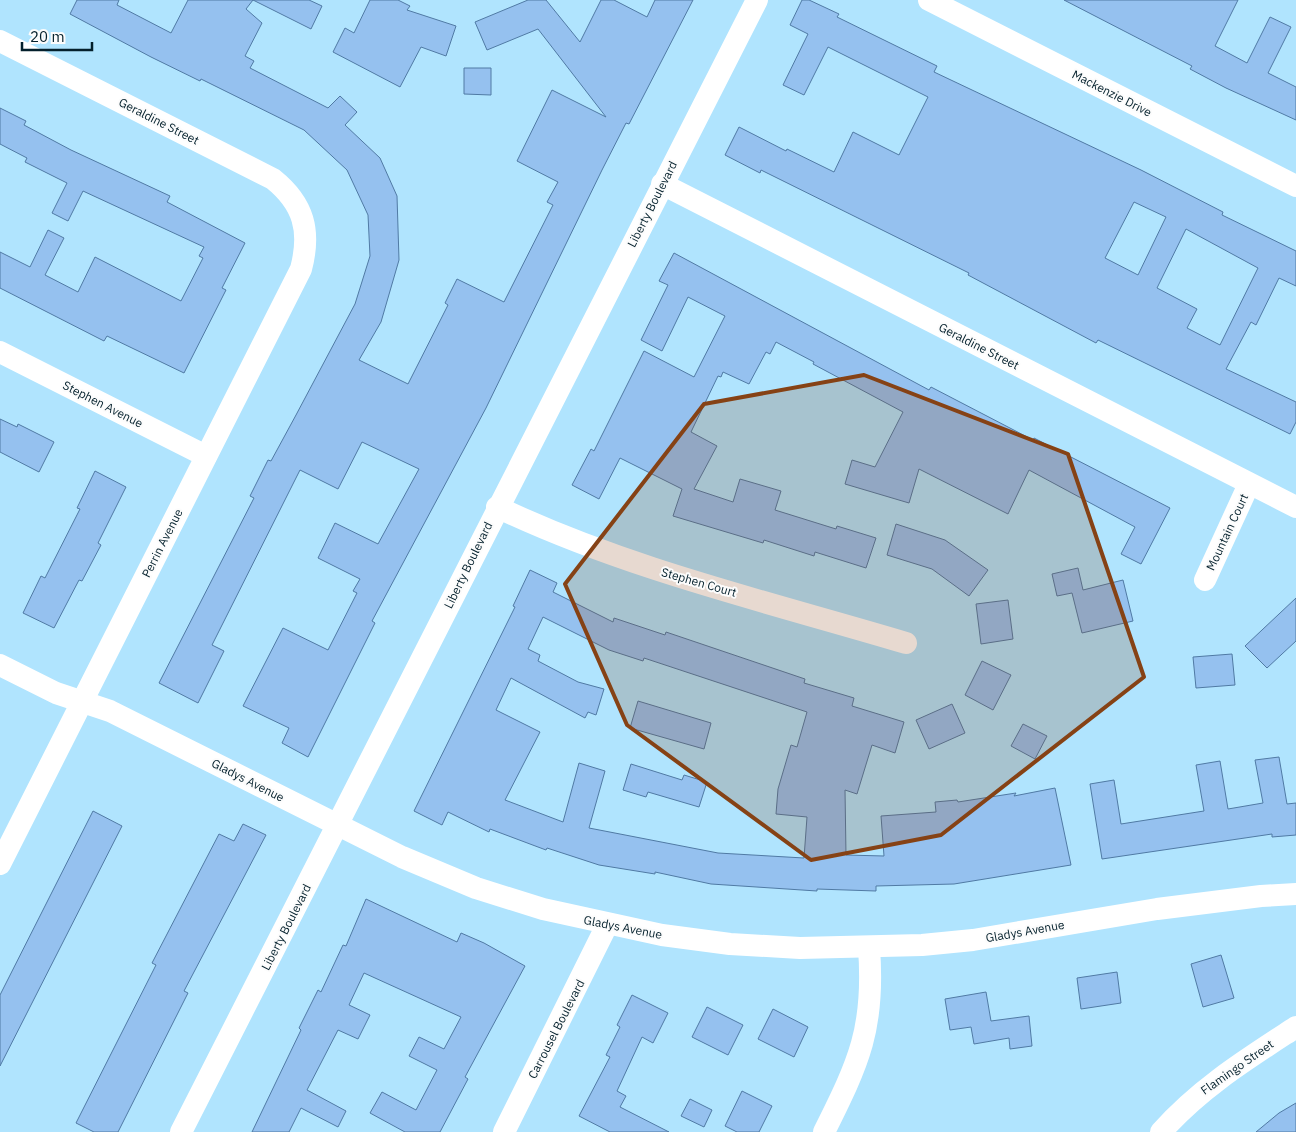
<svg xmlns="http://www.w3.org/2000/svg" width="1296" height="1132" font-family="'IBM Plex Sans',sans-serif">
  <rect width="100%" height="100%" fill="#b0e4fe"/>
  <g fill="#95c1ef" stroke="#507aa4" fill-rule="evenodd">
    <path d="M77,0h42l-2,5 54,28 17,-33h121l13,6 -11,23 -58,-29 -7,9 16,14 -17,33 9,5 -4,7 78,40 12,-12 17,16 -12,13 35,33 17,38 2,64 -18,62 -22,38 49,24 40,-79 -3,-2 12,-24 47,23 49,-97 -6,-3 11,-20 -41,-21 35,-71 54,27 -68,-88 -51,21 -12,-28 53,-22h18l34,42 21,-42h13l33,17 8,-17h38l-64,124 -3,-1 -24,47 -116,238 -114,213 3,2 -67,134 -26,-14 7,-15 -46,-22 40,-78 45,22 29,-57 -4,-2 7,-12 -42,-21 17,-35 43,21 41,-75 -57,-27 -24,47 -38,-19 -88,175 12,6 -26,52 -39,-20 95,-185 -4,-2 18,-36 3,1 25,-46 59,-111 15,-48 -2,-41 -21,-45 -43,-40 -103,-51 -1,2 -49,-24 -81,-43z"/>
    <path d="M370,0h28l12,6 -3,4 49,16 -10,30 -25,-9 -21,40 -67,-35 12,-24 9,5z"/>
    <path d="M802,0h7l30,14 -2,3 100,49 -3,6 207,98 82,42 -1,3 74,36v35l-17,-8 -23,47 -5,-3 -25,47 70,33v20l-6,12 -192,-94 -2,3 -128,-68 1,-2 -208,-103 -1,3 -35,-18 14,-28 47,24 1,-2 47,23 19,-40 46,23 29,-58 -100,-50 -24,48 -21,-10 25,-51 -18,-9zM1134,202l32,15 -28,58 -33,-17zM1186,229l72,39 -38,77 -33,-17 10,-19 -40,-21z"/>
    <path d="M1064,0h174l-23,46 32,17 23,-46 21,10 -23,46 28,14v33l-70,-32 -36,-19 2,-3z"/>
    <path d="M464,68h27v27l-27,-1z"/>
    <path d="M0,108l26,13 -2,4 47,25 99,46 -3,6 78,41 -23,45 4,2 -42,83 -77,-37 -3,5 -104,-53v-36l30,15 18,-37 16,8 -19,37 33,17 17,-35 86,44 22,-43 -4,-2 5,-9 -121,-56 -15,30 -16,-8 15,-30 -42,-21 2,-4 -27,-14z"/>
    <path d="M674,253l255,137 2,-3 102,53 1,-2 136,70 -29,56 -20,-10 14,-27 -106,-57 -21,44 -89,-45 -10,34 -64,-19 7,-24 23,7 28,-55 -90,-48 1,-2 -38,-20 -6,12 -4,-2 -17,32 -26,-12 -2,5 -3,-1 -27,56 26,14 -23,43 39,13 7,-23 41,12 -6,19 61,19 1,-3 39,12 -10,30 -51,-16 -1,4 -50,-16 -1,3 -90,-27 9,-27 -62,-31 -21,41 -27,-14 19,-36 3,2 50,-100 50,26 31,-61 -37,-19 -26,54 -21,-11 27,-55 -9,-4z"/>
    <path d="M0,419l17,8 1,-3 36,18 -15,30 -39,-20z"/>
    <path d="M95,471l31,16 -28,56 3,2 -19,36 -3,-1 -25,48 -31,-15 18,-37 4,2 35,-69 -3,-1z"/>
    <path d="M896,524l49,16 43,30 -19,26 -37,-27 -45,-14z"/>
    <path d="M1078,568l5,22 40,-10 10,41 -51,12 -10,-40 -15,3 -5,-22z"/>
    <path d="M530,570l27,13 -4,9 60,30 1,-4 51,17 1,-3 139,47 -1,4 50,15 -2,8 52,16 -9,31 -23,-8 -15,49 -12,-4 1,65 38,1 -3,-40 55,-4 -1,-10 22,-2 1,2 58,-9 -2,3 41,-8 16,77 -117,19 -78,2v5l-59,-2v2l-106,-7 -56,-12v2l-56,-9 -52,-17 -1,2 -56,-21 -1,3 -41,-20 -6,13 -28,-14 101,-204 -2,-1zM543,617l66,33 34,11 1,-3 163,54 -10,35 -6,-2 -13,44 -2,25 31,3 -3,41 -86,-5 -129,-25 16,-57 -26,-8 -16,59 -58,-22 35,-68 -44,-22 15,-32 74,40 3,-6 8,3 8,-26 -26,-7 -40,-21 2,-6 -12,-6z"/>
    <path d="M1296,598v43l-29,27 -22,-22z"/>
    <path d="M1008,600l5,39 -32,5 -5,-40z"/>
    <path d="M1232,654l3,31 -39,3 -3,-31z"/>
    <path d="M982,661l29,14 -18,35 -28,-15z"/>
    <path d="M638,701l73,22 -7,26 -74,-21z"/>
    <path d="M952,704l13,29 -36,16 -13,-29z"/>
    <path d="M1023,724l24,12 -12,23 -24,-13z"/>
    <path d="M1279,757l8,47 9,-1v32l-24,2v-3l-170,25 -12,-75 24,-4 7,44 83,-13 -8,-46 24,-4 8,48 35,-6 -8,-43z"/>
    <path d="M631,764l51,16 2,-5 23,7 -8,25 -51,-15 -2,5 -23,-7z"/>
    <path d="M93,811l29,15 -122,240v-71z"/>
    <path d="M243,824l23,11 -82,156 4,2 -70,139h-24l-18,-9 80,-158 -4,-2 67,-129 15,7z"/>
    <path d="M366,899l91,43 4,-9 23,10 41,23 -60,111 3,2 -28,53h-35l-35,-19 12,-21 34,18 21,-40 -28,-14 10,-19 25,12 17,-32 -97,-44 -15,32 21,10 -12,24 -20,-9 -31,60 39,21 -8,16 -37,-19 -12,24h-37l49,-102 -2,-2 19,-38 3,2 22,-47 3,1z"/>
    <path d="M1221,955l13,43 -31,9 -12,-43z"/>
    <path d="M1117,972l4,31 -40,6 -4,-31z"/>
    <path d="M986,992l5,29 38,-5 3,30 -22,3 -1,-11 -35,6 -3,-17 -21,3 -5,-31z"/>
    <path d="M632,995l36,18 -15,30 -11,-6 -25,54 9,5 -6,11 49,25h-59l-31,-16 31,-59 -4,-2 14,-28 -3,-2z"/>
    <path d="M707,1007l36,18 -15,30 -36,-18z"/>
    <path d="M773,1009l35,18 -14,30 -36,-18z"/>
    <path d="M742,1091l30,15 -13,26h-22l-12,-6z"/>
    <path d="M690,1099l22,11 -8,17 -23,-11z"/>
    <path d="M1296,1103v29h-40l23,-19z"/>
  </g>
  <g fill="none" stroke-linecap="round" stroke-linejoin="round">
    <g stroke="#fff" stroke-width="22">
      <path d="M929,0l367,186"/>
      <path d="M0,41l273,138c31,25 38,52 28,90l-301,595"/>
      <path d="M662,184l634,323"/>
      <path d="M0,352l206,104"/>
      <path d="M497,507c130,62 272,95 409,136"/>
      <path d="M1205,580l44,-96"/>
      <path d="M0,665l56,28 54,18 292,146 74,31 67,21 119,26 68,9 70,4 122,-3 51,-5 184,-31 104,-13 35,-2"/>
      <path d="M181,1132c193,-377 382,-756 576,-1132"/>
      <path d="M504,1132l103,-207"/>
      <path d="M824,1132c35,-70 51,-104 45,-184"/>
      <path d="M1161,1132c39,-44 86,-73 135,-105"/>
    </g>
  </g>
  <path fill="#864215" fill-opacity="0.2" stroke="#864215" stroke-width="4" stroke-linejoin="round" d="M864,375l204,79 76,223 -203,158 -130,25 -184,-135 -62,-141 139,-180z"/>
  <g text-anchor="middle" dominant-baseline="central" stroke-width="4" stroke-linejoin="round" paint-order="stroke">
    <g font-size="12" fill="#04202c" stroke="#fcfcfc">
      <text transform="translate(1112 93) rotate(27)">Mackenzie Drive</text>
      <text transform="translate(159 121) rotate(27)">Geraldine Street</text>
      <text transform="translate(652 204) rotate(-63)">Liberty Boulevard</text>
      <text transform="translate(979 346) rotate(27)">Geraldine Street</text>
      <text transform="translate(103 404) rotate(27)">Stephen Avenue</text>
      <text transform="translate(1227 532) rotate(-65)">Mountain Court</text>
      <text transform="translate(162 543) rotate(-63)">Perrin Avenue</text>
      <text transform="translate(468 565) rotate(-64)">Liberty Boulevard</text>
      <text transform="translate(699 582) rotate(16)">Stephen Court</text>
      <text transform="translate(248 780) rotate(27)">Gladys Avenue</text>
      <text transform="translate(286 927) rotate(-63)">Liberty Boulevard</text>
      <text transform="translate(623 927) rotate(11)">Gladys Avenue</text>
      <text transform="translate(1025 931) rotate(-10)">Gladys Avenue</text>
      <text transform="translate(556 1029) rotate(-63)">Carrousel Boulevard</text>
      <text transform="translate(1237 1067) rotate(-35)">Flamingo Street</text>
    </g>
  </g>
  <path d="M22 42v8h70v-8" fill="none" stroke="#04202c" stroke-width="2.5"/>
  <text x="30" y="42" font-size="15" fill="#04202c" stroke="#fcfcfc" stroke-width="4" paint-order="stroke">20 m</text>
</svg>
